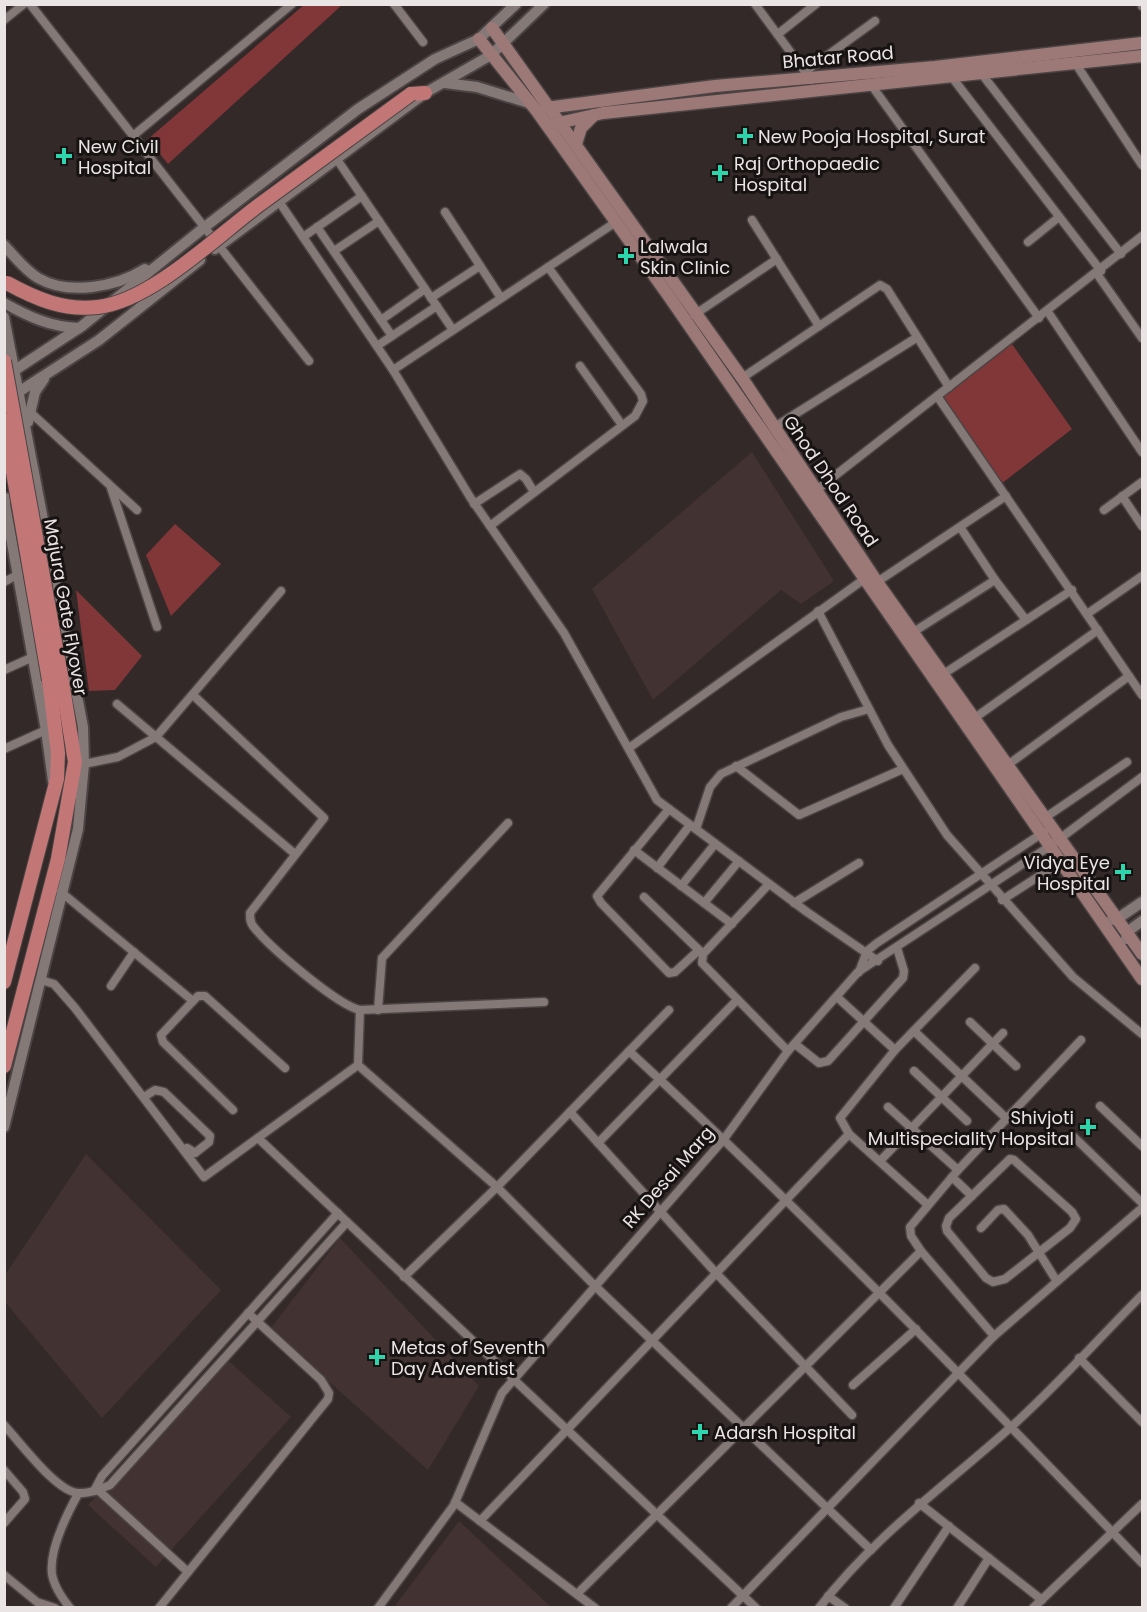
<svg xmlns="http://www.w3.org/2000/svg" width="1147" height="1612" font-family="Poppins,sans-serif">
  <rect width="100%" height="100%" fill="#332929"/>
  <g fill="#423232">
    <path d="M752,452l82,129 -33,23 -20,-14 -128,110 -61,-111z"/>
    <path d="M86,1154l135,136 -119,128 -97,-116v-27z"/>
    <path d="M340,1238l139,148 -51,84 -158,-141z"/>
    <path d="M223,1356l68,61 -135,150 -68,-62z"/>
    <path d="M459,1521l92,86h-157z"/>
  </g>
  <g fill="#813638">
    <path d="M305,4l37,1 -174,159 -20,-25z"/>
    <path d="M1012,344l60,85 -71,55 -60,-87z"/>
    <path d="M175,524l46,40 -50,52 -25,-61z"/>
    <path d="M76,590l66,66 -27,34 -26,1z"/>
  </g>
  <g fill="none" stroke-linecap="round" stroke-linejoin="round">
    <g stroke="#4c4444" stroke-width="11">
      <g id="minor">
        <path d="M30,4l279,357"/>
        <path d="M394,4l29,38"/>
        <path d="M755,4l56,76"/>
        <path d="M1142,4v2"/>
        <path d="M4,20l20,-16"/>
        <path d="M778,34l38,-30"/>
        <path d="M1074,61l68,104"/>
        <path d="M806,71l69,-50"/>
        <path d="M981,73l140,181"/>
        <path d="M951,76l150,195"/>
        <path d="M872,86l167,232"/>
        <path d="M134,135l158,-131"/>
        <path d="M336,158l117,172"/>
        <path d="M278,200l115,170 77,127 94,136 93,167 150,112 71,49"/>
        <path d="M445,212l56,86"/>
        <path d="M752,220l67,106"/>
        <path d="M317,227l75,109"/>
        <path d="M303,237l59,-41"/>
        <path d="M1028,242l31,-25"/>
        <path d="M334,251l45,-30"/>
        <path d="M1097,274l45,64"/>
        <path d="M431,298l49,-32"/>
        <path d="M1048,312l94,140"/>
        <path d="M694,315l83,-56"/>
        <path d="M381,320l44,-31"/>
        <path d="M377,346l60,-40"/>
        <path d="M580,366l42,59"/>
        <path d="M393,370l223,-148"/>
        <path d="M742,378l138,-93 7,4 62,98"/>
        <path d="M937,396l205,299"/>
        <path d="M30,412l107,98"/>
        <path d="M773,428l143,-90"/>
        <path d="M111,488l46,139"/>
        <path d="M814,492l328,-256"/>
        <path d="M1122,496l20,30"/>
        <path d="M474,504l46,-30 6,5 8,13"/>
        <path d="M1104,510l38,-28"/>
        <path d="M490,526l145,-110 8,-15 -2,-7 -93,-127"/>
        <path d="M960,527l35,53"/>
        <path d="M4,582l15,-8"/>
        <path d="M877,582l129,-86"/>
        <path d="M818,611l70,134 59,90 126,142 69,57"/>
        <path d="M1087,614l55,-38"/>
        <path d="M915,631l80,-51 31,40"/>
        <path d="M4,670l29,-13"/>
        <path d="M945,673l127,-83"/>
        <path d="M193,695l131,123 -74,95c0,6 0,9 3,13 15,20 84,79 107,84l184,-8"/>
        <path d="M117,704l178,150"/>
        <path d="M976,717l122,-87"/>
        <path d="M629,748l234,-168"/>
        <path d="M4,749l42,-19"/>
        <path d="M84,764l34,-7 38,-20 125,-146"/>
        <path d="M1009,764l120,-88"/>
        <path d="M736,766l63,49 104,-46"/>
        <path d="M669,809l-72,87 4,7 68,70 6,-1 24,-22"/>
        <path d="M1046,817l81,-55"/>
        <path d="M696,829l14,-42 11,-13 120,-57 28,-8"/>
        <path d="M634,850l98,74"/>
        <path d="M657,868l33,-43"/>
        <path d="M769,884l-66,70 -1,9 86,88"/>
        <path d="M681,886l34,-42"/>
        <path d="M61,892l132,109 5,-5h7l80,72"/>
        <path d="M644,897l58,56"/>
        <path d="M1002,900l59,-38"/>
        <path d="M704,903l35,-42"/>
        <path d="M794,903l65,-40"/>
        <path d="M859,972l8,-21 10,-8 167,-111"/>
        <path d="M41,980l13,4 21,24 129,169 154,-112 139,122 98,99 276,264"/>
        <path d="M111,986l23,-34"/>
        <path d="M837,997l58,53"/>
        <path d="M193,1001l-32,34 2,7 70,68"/>
        <path d="M378,1010l4,-52 126,-135"/>
        <path d="M970,1022l46,44"/>
        <path d="M914,1031l93,88"/>
        <path d="M795,1044l24,19 9,-2 75,-83 1,-7 -7,-23"/>
        <path d="M629,1051c178,164 346,338 513,512"/>
        <path d="M358,1065l2,-55"/>
        <path d="M914,1071l53,50"/>
        <path d="M144,1097l11,-7 9,2 46,44 -1,6 -14,11 -8,-5"/>
        <path d="M1100,1106l42,40"/>
        <path d="M888,1107l70,63"/>
        <path d="M570,1112l146,161 136,142"/>
        <path d="M1074,1137l68,66"/>
        <path d="M258,1138l498,470"/>
        <path d="M598,1143l138,-142"/>
        <path d="M1010,1159l4,1 58,52 4,7 -6,9 -65,51 -12,3 -7,-4 -39,-47 -1,-5 3,-8z"/>
        <path d="M880,1161l123,-128"/>
        <path d="M952,1177l20,19"/>
        <path d="M928,1205l-79,-71 -9,-16 55,-68 80,-82"/>
        <path d="M981,1228l17,-18 6,-1 24,26 28,45"/>
        <path d="M404,1277l93,-90 172,-177"/>
        <path d="M994,1336l-73,-85 -10,-15 -1,-9 48,-57 123,-130"/>
        <path d="M1079,1358l63,64"/>
        <path d="M853,1385l63,-56"/>
        <path d="M4,1425c16,17 53,68 75,68 11,1 21,-4 31,-8l237,-263"/>
        <path d="M4,1470l19,22 2,7 -21,24"/>
        <path d="M98,1490l90,82"/>
        <path d="M94,1491l8,-15 236,-263"/>
        <path d="M455,1502l140,106"/>
        <path d="M919,1503l123,97"/>
        <path d="M480,1521l369,-387"/>
        <path d="M4,1575l33,27 18,6"/>
        <path d="M577,1594l344,-343"/>
        <path d="M828,1596l17,12"/>
        <path d="M70,1608c-8,-10 -16,-21 -18,-34 -3,-23 15,-60 26,-80"/>
        <path d="M159,1608l169,-209 1,-6 -8,-13 -73,-67"/>
        <path d="M378,1608l76,-103 48,-112 222,-254 64,-88 70,-79 192,-126 92,-69"/>
        <path d="M731,1608l263,-272 148,-128"/>
        <path d="M819,1608c55,-72 126,-122 192,-181 46,-41 88,-89 131,-132"/>
        <path d="M894,1608l55,-82"/>
        <path d="M957,1608l32,-50"/>
        <path d="M1033,1608l109,-104"/>
      </g>
    </g>
    <g stroke="#4c4444" stroke-width="14">
      <g id="tertiary">
        <path d="M445,83l32,4 52,16"/>
        <path d="M4,245c10,11 21,25 34,33 31,18 78,9 107,-9"/>
        <path d="M215,249l210,-156 66,-38 53,-51"/>
        <path d="M4,303c25,14 47,24 75,25"/>
        <path d="M4,317l79,410 1,37 -6,65 -74,298"/>
        <path d="M12,372l70,-46 124,-100 152,-117 77,-50 44,-20 37,-35"/>
        <path d="M14,395l85,-55 101,-80"/>
        <path d="M28,422l7,-30 9,-13"/>
        <path d="M23,496l-19,3 42,231 7,51"/>
        <path d="M1111,920l6,-1 25,-17"/>
        <path d="M1126,939l1,-7 15,-11"/>
      </g>
    </g>
    <g stroke="#4c4444" stroke-width="15">
      <g id="secondary">
        <path d="M492,28l250,350 135,204 265,372"/>
        <path d="M479,39l57,71 132,185 474,684"/>
        <path d="M546,108l169,-22 220,-19 207,-24"/>
        <path d="M554,124l49,-11 539,-57"/>
        <path d="M576,144l5,-16 13,-13"/>
      </g>
    </g>
    <g stroke="#4c4444" stroke-width="16">
      <g id="trunk">
        <path d="M411,94l14,-1"/>
        <path d="M4,982l53,-203 1,-26 -9,-73"/>
        <path d="M4,1066l54,-207 17,-97 -14,-87"/>
      </g>
    </g>
    <use href="#minor" stroke="#857978" stroke-width="8"/>
    <use href="#tertiary" stroke="#857978" stroke-width="10"/>
    <use href="#secondary" stroke="#9c7877" stroke-width="12"/>
    <use href="#trunk" stroke="#c27676" stroke-width="14"/>
    <g stroke="#4c4444" stroke-width="16" stroke-linecap="butt">
      <g id="trunk-bridge">
        <path d="M7,283c29,16 57,28 91,24 53,-6 118,-70 161,-102 50,-37 101,-74 152,-111"/>
        <path d="M4,361l57,314"/>
        <path d="M4,420l45,260"/>
      </g>
    </g>
    <use href="#trunk-bridge" stroke="#c27676" stroke-width="14"/>
  </g>
  <g fill="#2ed4ab" stroke="#171313" stroke-width="2">
    <path d="M742 127h6v6h6v6h-6v6h-6v-6h-6v-6h6z"/>
    <path d="M61 147h6v6h6v6h-6v6h-6v-6h-6v-6h6z"/>
    <path d="M717 164h6v6h6v6h-6v6h-6v-6h-6v-6h6z"/>
    <path d="M623 247h6v6h6v6h-6v6h-6v-6h-6v-6h6z"/>
    <path d="M1120 863h6v6h6v6h-6v6h-6v-6h-6v-6h6z"/>
    <path d="M1085 1118h6v6h6v6h-6v6h-6v-6h-6v-6h6z"/>
    <path d="M374 1348h6v6h6v6h-6v6h-6v-6h-6v-6h6z"/>
    <path d="M697 1423h6v6h6v6h-6v6h-6v-6h-6v-6h6z"/>
  </g>
  <g text-anchor="middle" dominant-baseline="central" stroke-width="6" stroke-linejoin="round" paint-order="stroke">
    <g font-size="18" fill="#ebe4e4" stroke="#171313">
      <text transform="translate(838 57) rotate(-5)">Bhatar Road</text>
      <text transform="translate(831 481) rotate(56)">Ghod Dhod Road</text>
      <text transform="translate(66 607) rotate(80)">Majura Gate Flyover</text>
      <text transform="translate(668 1177) rotate(-49)">RK Desai Marg</text>
    </g>
    <g font-size="18" fill="#ebe4e4" stroke="#171313" text-anchor="start">
      <text x="758" y="136">New Pooja Hospital, Surat</text>
      <text x="78" y="146">New Civil<tspan x="78" dy="21">Hospital</tspan></text>
      <text x="734" y="163">Raj Orthopaedic<tspan x="734" dy="21">Hospital</tspan></text>
      <text x="640" y="246">Lalwala<tspan x="640" dy="21">Skin Clinic</tspan></text>
      <text x="1110" y="862" text-anchor="end">Vidya Eye<tspan x="1110" dy="21">Hospital</tspan></text>
      <text x="1074" y="1117" text-anchor="end">Shivjoti<tspan x="1074" dy="21">Multispeciality Hopsital</tspan></text>
      <text x="391" y="1347">Metas of Seventh<tspan x="391" dy="21">Day Adventist</tspan></text>
      <text x="714" y="1432">Adarsh Hospital</text>
    </g>
  </g>
  <rect width="1147" height="1612" fill="none" stroke="#ebe4e4" stroke-width="12"/>
</svg>
